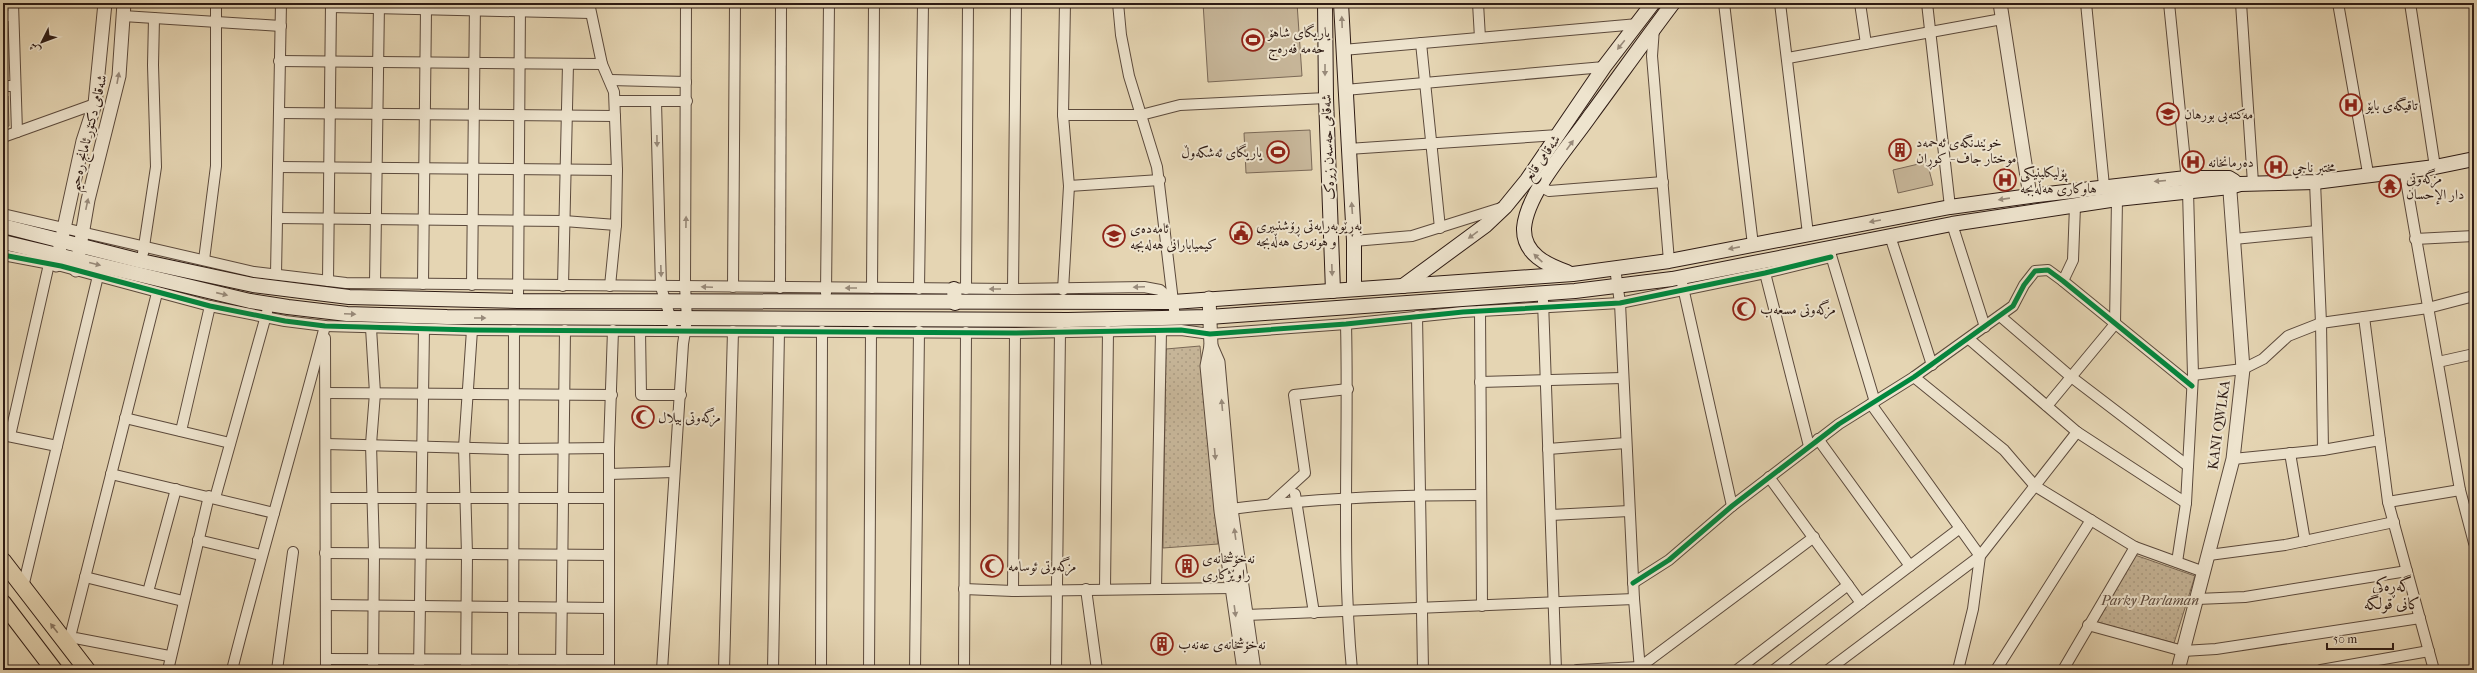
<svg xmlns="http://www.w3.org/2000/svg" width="2477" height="673" font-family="'IM FELL French Canon',Amiri,serif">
  <defs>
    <pattern id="park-dots" width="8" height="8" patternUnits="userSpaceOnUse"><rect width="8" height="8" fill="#c6b598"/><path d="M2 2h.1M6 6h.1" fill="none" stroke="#aa9b82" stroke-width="1.8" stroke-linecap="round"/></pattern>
  </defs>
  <rect width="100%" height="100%" fill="#e5d5b3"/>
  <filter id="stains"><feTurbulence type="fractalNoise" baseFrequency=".005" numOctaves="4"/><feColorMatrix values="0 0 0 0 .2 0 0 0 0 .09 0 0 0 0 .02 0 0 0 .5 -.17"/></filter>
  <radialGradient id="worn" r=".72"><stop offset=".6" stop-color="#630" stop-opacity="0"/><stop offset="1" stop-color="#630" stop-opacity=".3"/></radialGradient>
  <g fill="url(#park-dots)" stroke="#7a6856">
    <path d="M3,96h5l1,30 -6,2z"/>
    <path d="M1200,346l18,198 -55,4 3,-199z"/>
    <path d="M2135,555l60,21 -21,67 -77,-21z"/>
  </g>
  <g fill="#c6b598" stroke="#7a6856">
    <path d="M1203,3h94l5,73 -94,6z"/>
    <path d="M1310,130l2,40 -66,3 -2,-40z"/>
    <path d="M1927,162l6,23 -35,8 -5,-23z"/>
  </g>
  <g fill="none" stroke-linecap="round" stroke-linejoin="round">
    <g stroke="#5c4a3c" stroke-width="12">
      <g id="minor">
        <path d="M589,3l13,61 12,28 3,78 -1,55 -6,61"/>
        <path d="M1118,3l3,32 8,41 28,91 18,151"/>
        <path d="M1478,3l2,35"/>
        <path d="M1724,3l29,242"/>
        <path d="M1780,3l28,231"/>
        <path d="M1860,3l6,41"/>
        <path d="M1927,3l23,204"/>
        <path d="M2086,3l18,183"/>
        <path d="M2169,3l19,188 5,184 -7,128 -9,59"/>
        <path d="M2241,3l12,180"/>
        <path d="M2338,3l30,170"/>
        <path d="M2410,3l25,164"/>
        <path d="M331,7l259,6"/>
        <path d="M3,16h10"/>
        <path d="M123,16l158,10"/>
        <path d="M1654,28l-2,28 17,205"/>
        <path d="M1421,43l19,185"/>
        <path d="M1343,50l295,-26"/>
        <path d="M1788,58l214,-39"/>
        <path d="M279,61l323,3"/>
        <path d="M611,80l75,2"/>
        <path d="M3,86h12"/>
        <path d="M1345,90l259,-23"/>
        <path d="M615,101h72"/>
        <path d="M656,102l5,185 11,36"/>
        <path d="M279,113l336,3"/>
        <path d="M1063,115h78l39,-10 146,-7"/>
        <path d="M17,132l78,-28"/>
        <path d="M3,137l14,-5 -4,-129"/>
        <path d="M1348,149l210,-14"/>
        <path d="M278,167l339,3"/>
        <path d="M2404,169l56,321 14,53"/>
        <path d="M2315,182l6,141 2,127"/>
        <path d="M1069,186l91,-6"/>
        <path d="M1541,187l8,4 114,-9"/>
        <path d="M3,214l251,58 92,11 667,6 131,-2 16,3 13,12"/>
        <path d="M277,218l287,3 52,4"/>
        <path d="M1952,224l33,103"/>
        <path d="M1890,236l42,129"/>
        <path d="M2234,239l83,-8"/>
        <path d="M2415,239l59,-3"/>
        <path d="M1354,241l58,-5 89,-28"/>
        <path d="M1830,252l45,150"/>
        <path d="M143,253l13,-86 -3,-102 1,-47"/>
        <path d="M3,255l58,11 149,40 75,15 40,5 147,4 543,3 166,-3 29,4 136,-10 117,-12 157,-9 145,-30 66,-16"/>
        <path d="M204,260l12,-94v-163"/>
        <path d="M1615,268l5,35 14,296 6,71"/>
        <path d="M1765,273l44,173"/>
        <path d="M276,274l5,-271"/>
        <path d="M328,281l3,-278"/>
        <path d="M2063,281l10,-21 2,-54"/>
        <path d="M375,283l4,-280"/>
        <path d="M1682,283l50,223"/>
        <path d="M423,284l3,-275"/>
        <path d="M472,285l3,-282"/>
        <path d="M563,286l5,-222"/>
        <path d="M733,287l2,-284"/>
        <path d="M780,288l1,-285"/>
        <path d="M872,288l2,-285"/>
        <path d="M919,289l4,-286"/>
        <path d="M966,289l2,-286"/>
        <path d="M1013,289l3,-286"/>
        <path d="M1063,290l6,-104 -6,-71 2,-112"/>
        <path d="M157,293l-87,344 99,19"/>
        <path d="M826,293l3,-290"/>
        <path d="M518,301l2,-298"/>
        <path d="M1543,301l13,369"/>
        <path d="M1480,311l2,295"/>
        <path d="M1417,316l6,354"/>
        <path d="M2000,316l70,60 118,90"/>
        <path d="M2364,317l24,185 46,168"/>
        <path d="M1346,324c3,115 -5,231 6,346"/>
        <path d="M371,328l4,65 -4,51 3,108 -1,118"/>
        <path d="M640,331l1,64h40"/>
        <path d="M325,338l1,332"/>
        <path d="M1969,339l108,93 109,71"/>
        <path d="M2438,362l36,-8"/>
        <path d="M2193,375l50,-6 20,-10 25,-23 33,-13 107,-15 46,-12"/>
        <path d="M1914,377l90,73 31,36 100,61 69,25"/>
        <path d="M1480,382l142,-4"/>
        <path d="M327,393l285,2"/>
        <path d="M1871,404l109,152 -7,53 -15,61"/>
        <path d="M2047,406l68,-82 2,-125"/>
        <path d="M125,418l105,25"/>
        <path d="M181,431l29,-125"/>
        <path d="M3,435l54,11"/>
        <path d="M10,436l39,-172"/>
        <path d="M1818,439l92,127"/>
        <path d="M326,444l188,5 95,-1"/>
        <path d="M1548,449l78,-6"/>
        <path d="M2290,453l15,88"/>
        <path d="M2233,459l90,-9 57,-10"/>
        <path d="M111,474l163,39"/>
        <path d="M609,474l65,-2"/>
        <path d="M1769,477l92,126 99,-75"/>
        <path d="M1295,494l19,119"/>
        <path d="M215,498l52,-186"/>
        <path d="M326,498h283"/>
        <path d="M2388,502l72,-12"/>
        <path d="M1272,503l33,-30 -11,-78 54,-6"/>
        <path d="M1231,509c83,-11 166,-14 250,-14"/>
        <path d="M1551,515l78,-4"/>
        <path d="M198,540l63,15"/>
        <path d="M325,553l284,2"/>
        <path d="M2209,555l76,-10 109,-23"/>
        <path d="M85,577l98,24"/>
        <path d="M1633,583l36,-23 63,-54 107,-82 75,-47 99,-71 11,-21 11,-14 13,-1 15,11 129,105"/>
        <path d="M23,587l75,-311"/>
        <path d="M964,589l49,2 219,-3"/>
        <path d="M1086,589l11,81"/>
        <path d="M1105,589l3,-258"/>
        <path d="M1156,589l5,-258"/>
        <path d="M1013,591l2,-258"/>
        <path d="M148,592l28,-103"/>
        <path d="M2197,599l48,-2 162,-26"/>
        <path d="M326,605l283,3"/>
        <path d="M1246,615l388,-16"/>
        <path d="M2088,625l95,26 33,-2 204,-31"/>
        <path d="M326,659l283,1"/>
        <path d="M168,670l41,-174"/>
        <path d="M232,670c29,-115 63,-229 93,-344"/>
        <path d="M277,670l16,-118"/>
        <path d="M419,670l5,-341"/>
        <path d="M466,670l1,-116 -3,-107 8,-117"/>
        <path d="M513,670l1,-340"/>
        <path d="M561,670l4,-340"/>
        <path d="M609,670v-222l4,-118"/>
        <path d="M662,670l21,-326 4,-25 -2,-33 1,-283"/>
        <path d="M724,670l9,-339"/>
        <path d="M773,670l6,-339"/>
        <path d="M821,670l1,-339"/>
        <path d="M869,670l2,-339"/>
        <path d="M915,670l4,-339"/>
        <path d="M964,670l2,-338"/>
        <path d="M1056,670l4,-339"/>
        <path d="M1577,670l63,-3 174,-130"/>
        <path d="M1737,670l111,-85"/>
        <path d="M1774,670l87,-67"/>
        <path d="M1828,670l152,-114 97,-124"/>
        <path d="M1996,670l95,-150"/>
        <path d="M2063,670l72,-123"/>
        <path d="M2321,670l108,-19"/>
      </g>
    </g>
    <g stroke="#5c4a3c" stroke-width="15">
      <g id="tertiary">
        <path d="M2000,3l30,193"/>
        <path d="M56,265l27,-124 12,-37 10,-101"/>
        <path d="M76,270l12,-70 31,-124 5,-73"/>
        <path d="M1209,298l2,48 -4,20 14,145 23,159"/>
        <path d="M1211,346l7,16 13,147 23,161"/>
        <path d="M2178,670l55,-211 10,-90 -14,-191"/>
      </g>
    </g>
    <g stroke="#2e1b14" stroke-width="16">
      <g id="secondary">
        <path d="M1325,3l1,95 7,193"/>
        <path d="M1341,3l13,238v48"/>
        <path d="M3,226l138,35 112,24 96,12 169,4 655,1 400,-28 96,-13 281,-54 80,-11 156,-18h43l5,3"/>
        <path d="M3,242l247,59 38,6 59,7 100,3 621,3 141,-3 366,-26 97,-12 280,-55 165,-25 113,-12 10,-3 75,-2 120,-15 39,-8"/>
        <path d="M1567,272c-20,-7 -44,-18 -43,-44 3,-36 46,-83 66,-112 28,-38 55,-76 83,-113"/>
        <path d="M1403,286l83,-61 19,-18 22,-27 77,-113 49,-64"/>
        <path d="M954,289l1,14"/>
      </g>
    </g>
    <g stroke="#2e1b14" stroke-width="18">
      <g id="primary">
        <path d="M3,561l84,109"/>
        <path d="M3,603l51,67"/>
      </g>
    </g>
    <use href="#minor" stroke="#eee4ce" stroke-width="10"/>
    <use href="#tertiary" stroke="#eee4ce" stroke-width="13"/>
    <use href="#secondary" stroke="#eee4ce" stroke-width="14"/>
    <use href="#primary" stroke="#e5d5b3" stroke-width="16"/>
    <g stroke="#eee4ce" stroke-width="8">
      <g id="cycleway">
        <path d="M3,255l58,11 149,40 75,15 40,5 147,4 543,3 166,-3 29,4 136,-10 117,-12 157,-9 145,-30 66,-16"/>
        <path d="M1633,583l36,-23 63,-54 107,-82 75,-47 99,-71 11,-21 11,-14 13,-1 15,11 129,105"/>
      </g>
    </g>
    <use href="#cycleway" stroke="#00873e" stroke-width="5"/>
  </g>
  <defs><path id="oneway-solid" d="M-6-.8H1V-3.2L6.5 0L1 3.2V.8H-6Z"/></defs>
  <g fill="#988a7a">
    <use href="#oneway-solid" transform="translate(1342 22) rotate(-92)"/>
    <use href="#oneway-solid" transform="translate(1621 45) rotate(129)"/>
    <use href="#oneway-solid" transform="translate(1325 70) rotate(90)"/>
    <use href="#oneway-solid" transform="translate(118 78) rotate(-80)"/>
    <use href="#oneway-solid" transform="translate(657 141) rotate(89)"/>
    <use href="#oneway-solid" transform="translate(1570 145) rotate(-54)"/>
    <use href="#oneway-solid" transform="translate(2160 181) rotate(175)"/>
    <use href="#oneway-solid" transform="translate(2004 199) rotate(172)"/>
    <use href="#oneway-solid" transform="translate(87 204) rotate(-78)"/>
    <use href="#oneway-solid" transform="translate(1352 208) rotate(-94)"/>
    <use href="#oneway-solid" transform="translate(1875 221) rotate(170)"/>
    <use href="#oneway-solid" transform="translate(686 222) rotate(-89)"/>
    <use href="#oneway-solid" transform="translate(1473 235) rotate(144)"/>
    <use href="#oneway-solid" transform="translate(1734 248) rotate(169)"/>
    <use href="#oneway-solid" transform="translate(1538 258) rotate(-137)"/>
    <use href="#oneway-solid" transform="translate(95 264) rotate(14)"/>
    <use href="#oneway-solid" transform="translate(1332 270) rotate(88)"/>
    <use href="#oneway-solid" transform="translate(661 271) rotate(88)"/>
    <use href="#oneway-solid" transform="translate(707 287) rotate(-178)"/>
    <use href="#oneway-solid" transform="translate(1139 287) rotate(178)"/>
    <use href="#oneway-solid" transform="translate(851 288) rotate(-180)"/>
    <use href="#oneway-solid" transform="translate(995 289) rotate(-180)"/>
    <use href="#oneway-solid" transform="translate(222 294) rotate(13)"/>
    <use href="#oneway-solid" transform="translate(350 314) rotate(3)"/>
    <use href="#oneway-solid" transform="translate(480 318)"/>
    <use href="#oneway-solid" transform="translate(1222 405) rotate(-95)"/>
    <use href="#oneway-solid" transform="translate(1215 454) rotate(85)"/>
    <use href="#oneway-solid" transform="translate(1235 534) rotate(-98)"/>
    <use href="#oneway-solid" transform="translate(1235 611) rotate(82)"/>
  </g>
  <use fill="#8a7864" href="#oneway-solid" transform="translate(54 628) rotate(-128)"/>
  <defs>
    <g id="stadium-ring" transform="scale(1.15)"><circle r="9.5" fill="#eee4ce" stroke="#8f2418" stroke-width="1.5"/><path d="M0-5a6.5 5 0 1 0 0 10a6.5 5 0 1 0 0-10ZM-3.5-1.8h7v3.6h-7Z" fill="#8f2418"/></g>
    <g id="hospital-ring" transform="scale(1.15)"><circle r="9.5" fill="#eee4ce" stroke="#8f2418" stroke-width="1.5"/><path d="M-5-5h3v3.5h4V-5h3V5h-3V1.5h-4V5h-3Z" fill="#8f2418"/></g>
    <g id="school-ring" transform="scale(1.15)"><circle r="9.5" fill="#eee4ce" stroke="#8f2418" stroke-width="1.5"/><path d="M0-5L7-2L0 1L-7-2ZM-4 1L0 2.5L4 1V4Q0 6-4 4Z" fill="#8f2418"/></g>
    <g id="building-ring" transform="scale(1.15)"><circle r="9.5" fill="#eee4ce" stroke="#8f2418" stroke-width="1.5"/><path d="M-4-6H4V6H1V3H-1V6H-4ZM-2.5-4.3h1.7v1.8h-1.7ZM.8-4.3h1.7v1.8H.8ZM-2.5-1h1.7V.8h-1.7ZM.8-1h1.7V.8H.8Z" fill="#8f2418"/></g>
    <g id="temple-ring" transform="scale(1.15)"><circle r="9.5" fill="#eee4ce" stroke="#8f2418" stroke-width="1.5"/><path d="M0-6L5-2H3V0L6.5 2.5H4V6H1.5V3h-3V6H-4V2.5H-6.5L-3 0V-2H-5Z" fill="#8f2418"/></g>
    <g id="civic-ring" transform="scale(1.15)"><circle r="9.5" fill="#eee4ce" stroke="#8f2418" stroke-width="1.5"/><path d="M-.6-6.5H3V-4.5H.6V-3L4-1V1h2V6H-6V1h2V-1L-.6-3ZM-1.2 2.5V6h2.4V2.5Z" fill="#8f2418"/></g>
    <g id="mosque-ring" transform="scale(1.15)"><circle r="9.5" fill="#eee4ce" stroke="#8f2418" stroke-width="1.5"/><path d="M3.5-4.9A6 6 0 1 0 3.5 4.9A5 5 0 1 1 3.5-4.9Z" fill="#8f2418"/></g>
  </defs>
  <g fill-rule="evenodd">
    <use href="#stadium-ring" x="1253" y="40"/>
    <use href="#hospital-ring" x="2351" y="105"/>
    <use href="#school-ring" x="2168" y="114"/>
    <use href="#building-ring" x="1900" y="150"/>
    <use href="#stadium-ring" x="1278" y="152"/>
    <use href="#hospital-ring" x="2193" y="162"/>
    <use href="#hospital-ring" x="2276" y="167"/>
    <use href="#hospital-ring" x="2005" y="180"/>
    <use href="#temple-ring" x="2390" y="186"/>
    <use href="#civic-ring" x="1241" y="233"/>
    <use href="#school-ring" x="1114" y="236"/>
    <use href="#mosque-ring" x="1744" y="309"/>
    <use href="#mosque-ring" x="643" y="417"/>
    <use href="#mosque-ring" x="992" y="566"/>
    <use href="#building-ring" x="1187" y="566"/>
    <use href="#building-ring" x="1162" y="644"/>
  </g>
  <g text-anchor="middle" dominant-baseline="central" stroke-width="4" stroke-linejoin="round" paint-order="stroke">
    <g font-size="14" fill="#2e1b14" stroke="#eee4ce" text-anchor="start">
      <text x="1268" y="32">یاریگای شاهۆ<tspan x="1268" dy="16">حەمە فەرەج</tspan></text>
      <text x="2366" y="105">تاقیگەی بایۆ</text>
      <text x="2184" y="114">مەکتەبی بورهان</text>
      <text x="1916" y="142">خوێندنگەی ئەحمەد<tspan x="1916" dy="16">موختار جاف - کوڕان</tspan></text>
      <text x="1262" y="152" text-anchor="end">یاریگای ئەشکەوڵ</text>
      <text x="2208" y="162">دەرمانخانە</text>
      <text x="2292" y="167">مختبر ناجي</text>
      <text x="2020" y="172">پۆلیکلینیکی<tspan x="2020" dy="16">هاوکاری هەڵەبجە</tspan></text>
      <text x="2406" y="178">مزگەوتی<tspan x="2406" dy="16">دار الإحسان</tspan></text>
      <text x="1256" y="225">بەڕێوبەرایەتی ڕۆشنبیری<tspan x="1256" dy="16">و هونەری هەڵەبجە</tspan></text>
      <text x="1130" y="228">ئامەدەی<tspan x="1130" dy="16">کیمیابارانی هەلەبجە</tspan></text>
      <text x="1760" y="309">مزگەوتی مسعەب</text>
      <text x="658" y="417">مزگەوتی بیلال</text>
      <text x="1202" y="558">نەخۆشخانەی<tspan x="1202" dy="16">راوێژکاری</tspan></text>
      <text x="1008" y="566">مزگەوتی ئوسامە</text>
      <text x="1178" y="644">نەخۆشخانەی عەنەب</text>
    </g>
    <g font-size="14" fill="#2e1b14" stroke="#eee4ce">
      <text transform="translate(88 133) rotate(-76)">شەقامی دکتۆر ئامانج رەحیم</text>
      <text transform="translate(1328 147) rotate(-92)">شەقامی حەسەن زیرەک</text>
      <text transform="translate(1542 158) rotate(-55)">شەقامی قانع</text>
      <text transform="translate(2219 425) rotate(-82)">KANI QWLKA</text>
    </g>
    <g font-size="14" font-style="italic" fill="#5c493c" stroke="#eee4ce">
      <text x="2150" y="600">Parky Parlaman</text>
    </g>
    <g font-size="16" fill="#2e1b14" stroke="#eee4ce">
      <text x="2392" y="585">گەڕەکی<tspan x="2392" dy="18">کانی قولگە</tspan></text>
    </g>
  </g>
  <rect width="2477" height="673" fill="none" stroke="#e5d5b3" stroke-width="16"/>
  <rect x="4" y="4" width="2469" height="665" fill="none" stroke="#2e1b14" stroke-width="2"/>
  <rect x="8" y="8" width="2461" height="657" fill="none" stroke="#2e1b14"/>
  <g transform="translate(42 42) rotate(228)" stroke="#eee4ce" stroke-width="3" paint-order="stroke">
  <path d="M0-3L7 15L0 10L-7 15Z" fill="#2e1b14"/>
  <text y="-6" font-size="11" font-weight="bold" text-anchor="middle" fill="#2e1b14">ش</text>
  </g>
  <path d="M2327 643v6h66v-6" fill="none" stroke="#2e1b14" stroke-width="2"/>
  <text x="2333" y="643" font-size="12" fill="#2e1b14" stroke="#eee4ce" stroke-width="3" paint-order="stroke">50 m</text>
  <rect width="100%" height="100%" filter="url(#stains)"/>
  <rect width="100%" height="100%" fill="url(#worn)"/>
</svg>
